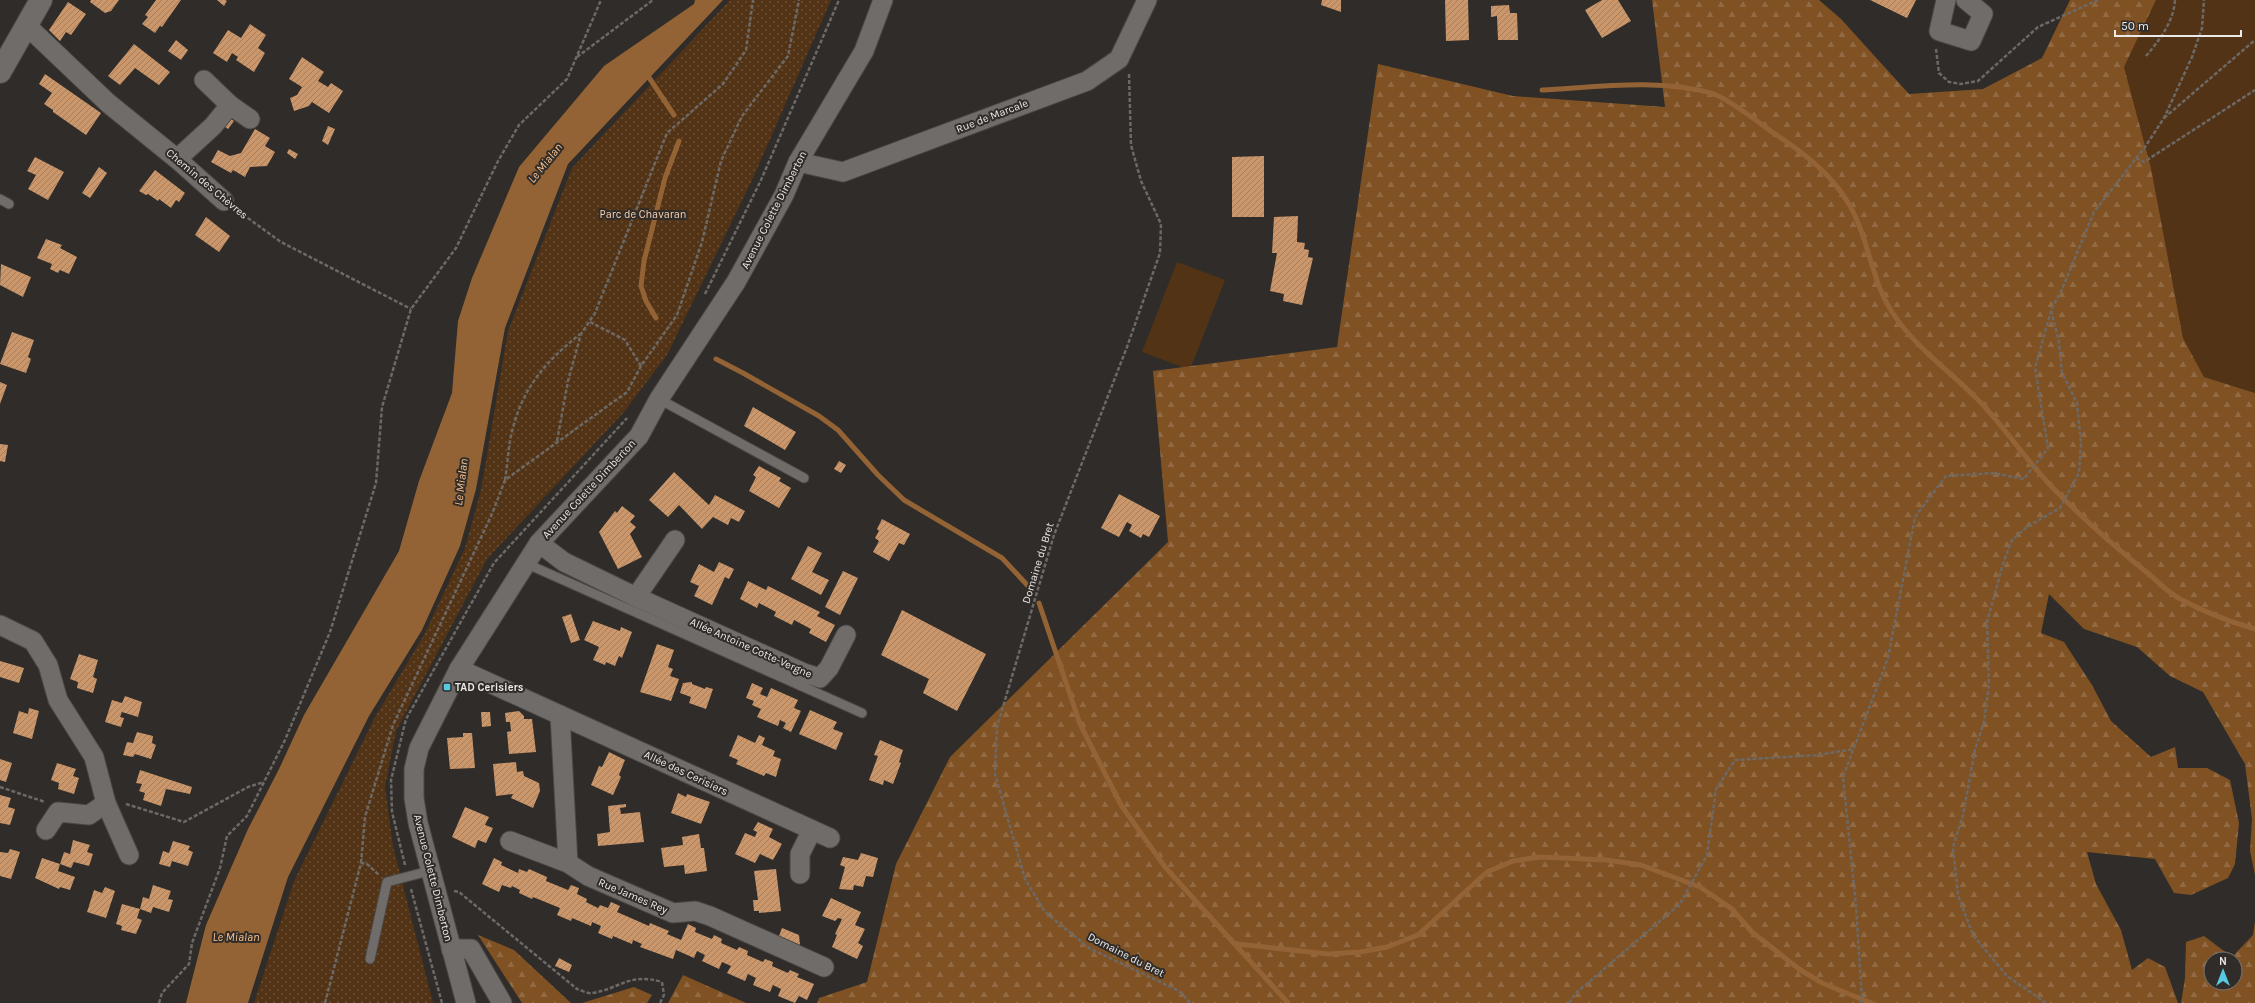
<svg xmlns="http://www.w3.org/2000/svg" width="2255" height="1003" font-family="Karla,sans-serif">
  <defs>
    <pattern id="forest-firs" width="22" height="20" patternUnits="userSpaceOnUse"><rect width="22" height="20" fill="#7f5123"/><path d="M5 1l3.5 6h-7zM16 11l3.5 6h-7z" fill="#916a43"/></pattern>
    <pattern id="park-dots" width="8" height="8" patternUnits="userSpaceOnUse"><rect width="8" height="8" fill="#533315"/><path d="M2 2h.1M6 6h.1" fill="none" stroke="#6c5137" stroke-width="1.8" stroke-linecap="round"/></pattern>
    <pattern id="building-hatch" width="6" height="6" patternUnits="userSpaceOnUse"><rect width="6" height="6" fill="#cb976a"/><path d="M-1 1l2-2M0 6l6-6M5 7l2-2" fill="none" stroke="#a37f5f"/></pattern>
  </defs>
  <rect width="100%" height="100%" fill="#2f2c29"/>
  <g fill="#533315">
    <path d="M2156,0h99v393l-51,-16 -21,-39 -32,-170 -27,-101z"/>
    <path d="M1177,262l48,18 -35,90 -48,-18z"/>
  </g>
  <g fill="url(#forest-firs)" fill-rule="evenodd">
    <path d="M1652,0h167l22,19 68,75 74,-5 59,-31 28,-58h86l-32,67 27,101 32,170 21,39 51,16v482l-5,-24 2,-32 -7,-55 -42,-72 -33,-16 -33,-29 -53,-18 -35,-35 -8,39 23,9 28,43 19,36 40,36 24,-10 3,21h29l23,12 9,43 -4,41 -7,14 -37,17 -17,-2 -19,-34 -68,-7 9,32 25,46 11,40 16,-12 17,9 13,36h-1361l2,-5 48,-16 29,-118 54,-107 218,-215 -15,-171 184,-24 41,-283 135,32 152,11z"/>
    <path d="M2255,921v82h-74l4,-25 1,-36 18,-6 28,21 21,-22zM2211,959h24v24h-24z"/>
    <path d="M478,935l36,15 57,53h-49z"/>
    <path d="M683,975l63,28h-78z"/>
    <path d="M634,987l18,8 -5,8h-65z"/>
  </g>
  <path fill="url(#park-dots)" d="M730,0h101l-78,178 -86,177 -43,57 -137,147 -91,172 -11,56 8,59 40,157h-179l40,-122 80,-162 51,-86 40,-85 16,-58 27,-159 64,-163z"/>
  <path fill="#936335" d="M695,0h28l-155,164 -63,164 -29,161 -16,57 -38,84 -53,86 -81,161 -40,126h-62l20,-78 42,-96 31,-60 25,-54 95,-164 20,-70 33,-88 6,-72 14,-43 47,-111 85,-101 90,-62z"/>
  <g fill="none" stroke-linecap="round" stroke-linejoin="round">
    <g stroke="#936335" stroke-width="5">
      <path d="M646,73l28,42"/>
      <path d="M1542,90c56,-3 117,-12 172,4 15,5 49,32 64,42 26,17 53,38 69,65 22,35 23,77 45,111 24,37 61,61 90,92 24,26 44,55 68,81 31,32 65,62 100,90 10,9 21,20 34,26 22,12 47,21 71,28"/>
      <path d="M656,318l-10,-17 -5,-15 3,-25 21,-83 14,-37"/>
      <path d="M716,359l27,14 76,43 19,14 40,45 26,25 98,58 28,30"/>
      <path d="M1039,603l41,121 41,81 44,62 123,136"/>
      <path d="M1237,944l91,10 32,-2 27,-5 31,-12 69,-63 26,-11 27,-4 66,3 35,5 59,22 32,22 20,23 47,37 23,14 49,20"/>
    </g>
  </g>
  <g fill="url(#building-hatch)">
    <path d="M91,0h28l-8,11 -6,2 -15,-11z"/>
    <path d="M156,0h25l-19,27 -2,-1 -5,7 -13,-9 6,-7 -3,-2z"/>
    <path d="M217,0h8l2,1 -3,5z"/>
    <path d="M1322,0h19v12l-20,-7z"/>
    <path d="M1445,0h23l1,40 -23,1z"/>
    <path d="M1602,0h16l13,21 -29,17 -17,-28z"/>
    <path d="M1870,0h46l-9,18z"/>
    <path d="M68,2l18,12 -15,21 -5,-3 -6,9 -11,-11z"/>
    <path d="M1509,5l1,8h7l1,27h-20l-1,-24 -6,1v-11z"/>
    <path d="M250,24l16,11 -8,13 7,5 -11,19 -18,-12 2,-3 -6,-4 -5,9 -14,-9 15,-23 13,8z"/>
    <path d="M176,40l12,10 -7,10 -13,-9z"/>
    <path d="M134,44l36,28 -11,13 -24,-17 -15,17 -12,-9z"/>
    <path d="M302,57l22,15 -6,9 10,6 3,-4 12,8 -14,22 -17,-11 -3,4 -15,5 -4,-13 7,-3 5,-8 -13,-8z"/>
    <path d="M45,74l56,39 -15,22 -33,-23v-2l-9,-6 8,-11 -13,-9z"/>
    <path d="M228,117l6,4 -6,8 -6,-4z"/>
    <path d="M328,126l7,3 -7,16 -6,-4z"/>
    <path d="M255,129l15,9 -5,8 10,6 -8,14 -17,1 -5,10 -12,-7 -2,3 -20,-11 7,-12 12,6 11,-3z"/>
    <path d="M289,149l9,5 -3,5 -8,-6z"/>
    <path d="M1264,156v61h-32v-60z"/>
    <path d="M35,157l29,15 -16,28 -20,-11 8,-14 -9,-4z"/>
    <path d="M99,167l8,6 -17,25 -8,-5z"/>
    <path d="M155,170l30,23 -6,9 -3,-2 -5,8 -12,-9 -1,2 -10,-7 -2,1 -7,-4z"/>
    <path d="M1298,216l-1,26 8,1 -1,6 5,1 -1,7 5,1 -11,47 -19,-4 1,-7 -14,-3 7,-38h-5l2,-36z"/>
    <path d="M206,217l24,19 -11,16 -24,-17z"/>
    <path d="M46,239l16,6 -2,3 17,9 -8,17 -9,-4 -2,3 -8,-4 2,-5 -15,-6z"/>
    <path d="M1,264l30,13 -8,20 -23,-12z"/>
    <path d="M12,332l22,8 -6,17 3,2 -5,14 -26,-9z"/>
    <path d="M0,382l7,3 -7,19z"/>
    <path d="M753,407l43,25 -11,18 -41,-24z"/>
    <path d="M0,444l8,1 -3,17 -5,-1z"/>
    <path d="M839,461l7,4 -5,8 -7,-4z"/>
    <path d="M759,466l22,12 -2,3 12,7 -12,20 -30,-17 7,-14 -3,-2z"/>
    <path d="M674,472l35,33 6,-10 30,16 -6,11 -8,-4 -3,7 -15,-8 -11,12 -23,-24 -11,12 -19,-17z"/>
    <path d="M1119,494l41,22 -11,21 -6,-3 -2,4 -12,-7 3,-6 -5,-3 -8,15 -18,-9z"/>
    <path d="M622,506l13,10 -5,6 6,5 -6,7 12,23 -24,12 -19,-37 16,-21 2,2z"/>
    <path d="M882,519l28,15 -6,11 -5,-2 -10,18 -16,-9 6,-11 -4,-3 4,-7 -2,-2z"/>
    <path d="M808,546l14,7 -10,19 17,8 -8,15 -30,-16z"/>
    <path d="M719,562l15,7 -5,10 -4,-2 -13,28 -18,-9 5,-10 -9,-4 9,-18 15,8z"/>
    <path d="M843,571l15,7 -18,37 -15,-8z"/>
    <path d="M748,581l18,9 2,-4 52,26 -3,4 18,9 -9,17 -17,-9 2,-4 -17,-9 -2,5 -18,-9 2,-4 -17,-9 -2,5 -17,-9z"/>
    <path d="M902,610l84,44 -29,57 -34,-18 6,-14 -48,-24z"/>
    <path d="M571,614l9,26 -9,3 -9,-26z"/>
    <path d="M593,621l27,10 1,-4 11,5 -10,26 -3,-2 -4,10 -9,-4 -1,3 -12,-5 6,-13 -15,-7z"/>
    <path d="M657,644l17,6 -6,17 5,2 -3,7 9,3 -8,22 -31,-9z"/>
    <path d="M79,654l19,6 -5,17 4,2 -4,14 -16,-5 1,-6 -8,-3z"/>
    <path d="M0,661l24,7 -5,15 -19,-6z"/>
    <path d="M692,682v2l13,5 1,-2 7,2 -7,20 -17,-6 2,-6 -11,-4 3,-10z"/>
    <path d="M752,683l11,5 -3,6 7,3 4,-9 27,12 -4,8 7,3 -10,21 -8,-4 3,-5 -6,-3 -2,6 -21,-9 4,-8 -9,-4 2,-4 -8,-3z"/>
    <path d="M125,696l17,6 -4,15 -16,-5 -2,5 4,1 -3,9 -16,-5 7,-22 10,3z"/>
    <path d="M29,708l10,3 -7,28 -19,-6 6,-22 9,3z"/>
    <path d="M810,710l27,12 -4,7 10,4 -7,17 -37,-16z"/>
    <path d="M519,711l5,5v3h8l4,33 -27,2 -2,-22 4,-1 -1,-9h-4l-1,-9z"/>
    <path d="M481,712h9l1,14 -9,1z"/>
    <path d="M137,732l16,4 -1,7 4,2 -5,14 -16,-5 -2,3 -10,-2 4,-13 6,1z"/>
    <path d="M463,733h9l3,35 -25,1 -3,-31 16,-1z"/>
    <path d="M738,735l17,8 4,-8 6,3 -3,7 13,6 -2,5 8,3 -5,18 -10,-4 -2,3 -28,-12 2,-4 -9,-4z"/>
    <path d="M880,740l23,10 -4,12 2,1 -8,21 -9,-4 -1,5 -14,-5 9,-24 -4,-1z"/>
    <path d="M609,752l16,8 -6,15 2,2 -8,18 -22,-10 8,-19 3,1z"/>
    <path d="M0,759l12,4 -6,19 -6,-2z"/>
    <path d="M516,762l1,10 6,-1 1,5 15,7 1,8 -7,17 -22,-10 2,-4 -17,2 -3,-32z"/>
    <path d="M57,763l19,6 -3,7 6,2 -5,16 -16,-5 1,-6 -8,-3z"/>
    <path d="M140,770l52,17 -2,7 -24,-5 -5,17 -18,-6 2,-7 -6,-2 3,-7 -6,-1z"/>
    <path d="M678,793l8,4 1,-3 23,8 -9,22 -30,-11z"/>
    <path d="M0,795l11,3 -3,9 7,2 -5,16 -10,-2z"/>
    <path d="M626,804v3l-6,1 1,6 19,-2 4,30 -46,4 -1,-12 13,-2 -2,-26z"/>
    <path d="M465,807l24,10 -4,8 8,3 -7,15 -8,-3 -3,8 -23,-11z"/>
    <path d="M758,822l15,7 -4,8 13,7 -9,16 -13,-6 -5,9 -20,-9 10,-21 10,4 2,-5 -4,-2z"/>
    <path d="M699,834l2,14h3l3,23 -22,3 -1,-9 -20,2 -3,-19 22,-3 -1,-8z"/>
    <path d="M73,840l17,5 -3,7 6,2 -4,12 -15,-4 -3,6 -11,-4 4,-12 6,2z"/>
    <path d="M173,841l17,5 -2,4 5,2 -5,14 -16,-5 -2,6 -11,-3 4,-13 6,2z"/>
    <path d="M10,849l10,3 -9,27 -11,-3v-24l8,1z"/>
    <path d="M861,853l17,5 -5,19 -7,-1 -3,11 -9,-2 -1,5 -14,-1 6,-22 -5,-2 3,-8 15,3z"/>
    <path d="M42,858l18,6 -2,7 17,6 -5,13 -10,-3 -1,2 -24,-11z"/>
    <path d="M494,858l8,4 -1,3 17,8 1,-4 8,3 2,-3 18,8 -1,4 22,9 3,-5 8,3 -2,6 10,5 -1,3 12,6 2,-3 8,3 3,-6 9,4 -3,6 32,14 1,-3 19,8 -2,3 14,6 7,-16 8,4 -1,4 17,7 2,-4 8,4 -1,4 16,7 2,-3 9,4 -1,4 16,7 2,-3 8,3 -1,4 16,7 2,-3 9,4 -2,3 17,7 -7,16 -8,-4 -4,7 -17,-7 3,-7 -8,-4 -3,7 -17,-7 3,-7 -8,-4 -3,7 -18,-8 4,-7 -9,-4 -3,7 -17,-8 3,-6 -8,-4 -3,7 -18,-8 -3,9 -33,-12 2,-3 -9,-4 -1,4 -19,-8 -1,3 -14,-6 3,-7 -9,-4 -1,4 -19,-8 -1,3 -14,-6 3,-7 -27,-11 -1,2 -13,-6 1,-3 -8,-4 -1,2 -9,-3 -3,7 -17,-8z"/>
    <path d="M776,869l5,42 -22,2v-2h-5l-1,-11h5l-4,-29z"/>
    <path d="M153,885l18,6 -3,8 5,1 -4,12 -16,-5 -2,6 -11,-4 -3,9 5,2 -6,14 -15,-4 1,-4 -6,-2 6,-20 18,5 3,-12 6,2z"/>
    <path d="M105,887l10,4 -9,27 -19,-6 7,-22 8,3z"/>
    <path d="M831,898l30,14 -6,13 10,4 -7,14 5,3 -6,13 -25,-12 5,-12 -2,-1 7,-15 -4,-1 -3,3 -13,-5z"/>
    <path d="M782,928l17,7 1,10 -21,-9z"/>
    <path d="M559,958l13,7 -3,7 -14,-6z"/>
  </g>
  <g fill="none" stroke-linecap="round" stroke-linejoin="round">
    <g stroke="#4a4745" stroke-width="11">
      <g id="lane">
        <path d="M0,199l9,5"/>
        <path d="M659,399l145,79"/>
        <path d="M525,563l337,150"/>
        <path d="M370,959l17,-77 42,-11"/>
      </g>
    </g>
    <g stroke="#4a4745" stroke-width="21">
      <g id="street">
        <path d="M1946,0l-7,31 32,10 12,-27 -17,-14"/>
        <path d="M26,25l82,78 69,56 47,42"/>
        <path d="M204,80l26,25 20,14"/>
        <path d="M177,159l36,-33 17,-21"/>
        <path d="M798,162l45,10 244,-91 32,-22 28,-59"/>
        <path d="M539,543l25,19 72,35 168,76 16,5 9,-10 17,-33"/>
        <path d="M636,597l39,-57"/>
        <path d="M0,625l33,16 15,24 10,35 36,57 12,46 23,52"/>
        <path d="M459,669l371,169"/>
        <path d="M560,715l8,148"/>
        <path d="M46,830l12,-18 31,3 17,-12"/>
        <path d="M510,841l58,22 20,13 85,37 22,-2 15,5 114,51"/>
        <path d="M800,874v-20l12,-24"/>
        <path d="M451,949h20l31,54"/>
        <path d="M466,1003l-48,-180 -4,-25v-29l5,-21 40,-79 80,-126 100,-107 20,-37 77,-117 48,-87 14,-33 66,-111 19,-51"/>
      </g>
    </g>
    <g stroke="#4a4745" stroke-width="24">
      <path id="secondary" d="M0,72l41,-72"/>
    </g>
    <g stroke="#6c6966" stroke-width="2.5" stroke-dasharray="4 2" stroke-linecap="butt">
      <path d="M1936,49l3,24 10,9 12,2 17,-3 60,-54 60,-27"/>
      <path d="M2146,56c13,-15 28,-35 29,-56"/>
      <path d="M577,57l76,-57"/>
      <path d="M1129,74l2,71 10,36 20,43 -1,29 -33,94 -73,188 -57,192 -2,47 30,105 20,33 44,36 90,43 11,12"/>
      <path d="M2164,118l91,-78"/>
      <path d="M2136,158l8,4 111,-72"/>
      <path d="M238,211l43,31 130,67"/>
      <path d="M705,294l56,-114 78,-180"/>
      <path d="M590,322l35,18 16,26"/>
      <path d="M557,441l11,-60 13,-47 14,-21 72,-180 56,-49 23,-34 7,-50"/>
      <path d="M505,480c3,-17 3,-36 8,-52 11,-43 34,-67 67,-94"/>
      <path d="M0,787l45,15"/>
      <path d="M126,804l58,18 64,-35 16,-5"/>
      <path d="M361,863l4,-46 28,-92 99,-211 13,-34 122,-88 14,-26 36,-51 25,-73 19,-81 21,-45 46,-60 11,-56"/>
      <path d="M405,865l-13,-53 -1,-32 15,-61 88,-156 133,-145"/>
      <path d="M411,889l31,114"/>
      <path d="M454,891l5,1 118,97c4,1 11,5 15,4 28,-4 37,-21 70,-11l2,13 -4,8"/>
      <path d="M159,1003l3,-10 27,-29 3,-21 28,-75 7,-32 20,-20 38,-76 45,-108 46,-149 6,-76 29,-98 45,-61 42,-87 21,-36 48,-46 34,-79"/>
      <path d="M325,1003l36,-140 6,1 12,11"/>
      <path d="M1569,1003l7,-10 104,-89 27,-49 9,-66 19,-29 84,-5 34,-6"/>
      <path d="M1860,1003l2,-4 -6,-93 -13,-129 45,-119 27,-141 31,-41 47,-3 31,6 24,-31 -13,-80 16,-57"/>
      <path d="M2046,1003l-39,-27 -34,-41 -15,-40 -5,-48 10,-32 12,-65 9,-28 5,-37 -2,-63 16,-58 9,-24 15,-13 33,-19 19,-35 2,-30 -4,-40 -15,-30 -3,-31 -8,-32 11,-21 32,-77 51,-65 19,-29 28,-61 10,-29 2,-28"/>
    </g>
    <use href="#lane" stroke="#706c69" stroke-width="9"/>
    <use href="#street" stroke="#706c69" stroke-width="19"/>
    <use href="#secondary" stroke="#706c69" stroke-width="22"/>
  </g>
  <rect fill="#55cae0" stroke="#2f2c29" stroke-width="1.5" x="443" y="683" width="8" height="8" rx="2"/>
  <g text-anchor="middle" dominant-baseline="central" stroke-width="4" stroke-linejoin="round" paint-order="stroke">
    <g font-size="11" fill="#eceae8" stroke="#2f2c29">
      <text transform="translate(992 116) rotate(-21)">Rue de Marcale</text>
      <text transform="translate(207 184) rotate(40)">Chemin des Chèvres</text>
      <text transform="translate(774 210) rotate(-63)">Avenue Colette Dimberton</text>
      <text transform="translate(589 489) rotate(-47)">Avenue Colette Dimberton</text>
      <text transform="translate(1038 563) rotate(-73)">Domaine du Bret</text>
      <text transform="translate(751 648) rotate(24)">Allée Antoine Cotte-Vergne</text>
      <text transform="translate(686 773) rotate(25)">Allée des Cerisiers</text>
      <text transform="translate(433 878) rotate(76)">Avenue Colette Dimberton</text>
      <text transform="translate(633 896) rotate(23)">Rue James Rey</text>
      <text transform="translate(1126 955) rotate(27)">Domaine du Bret</text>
    </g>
    <g font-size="11" fill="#fdd1ac" stroke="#2f2c29">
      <text x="643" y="214">Parc de Chavaran</text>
    </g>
    <g font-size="11" font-weight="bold" fill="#eceae8" stroke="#2f2c29" text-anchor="start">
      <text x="455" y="687">TAD Cerisiers</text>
    </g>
    <g font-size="12" font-style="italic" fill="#fac08d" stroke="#2f2c29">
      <text transform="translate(545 163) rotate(-51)">Le Mialan</text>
      <text transform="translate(461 482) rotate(-83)">Le Mialan</text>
      <text x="236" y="937">Le Mialan</text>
    </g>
  </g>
  <g transform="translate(2223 971)"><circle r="19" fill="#2f2c29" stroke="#7b7875"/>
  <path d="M0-3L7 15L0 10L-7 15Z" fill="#55cae0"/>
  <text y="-6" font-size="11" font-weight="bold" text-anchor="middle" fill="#eceae8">N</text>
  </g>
  <path d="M2115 30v6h126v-6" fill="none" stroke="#eceae8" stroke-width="2"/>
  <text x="2121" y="30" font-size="12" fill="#eceae8" stroke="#2f2c29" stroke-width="3" paint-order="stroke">50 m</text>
</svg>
